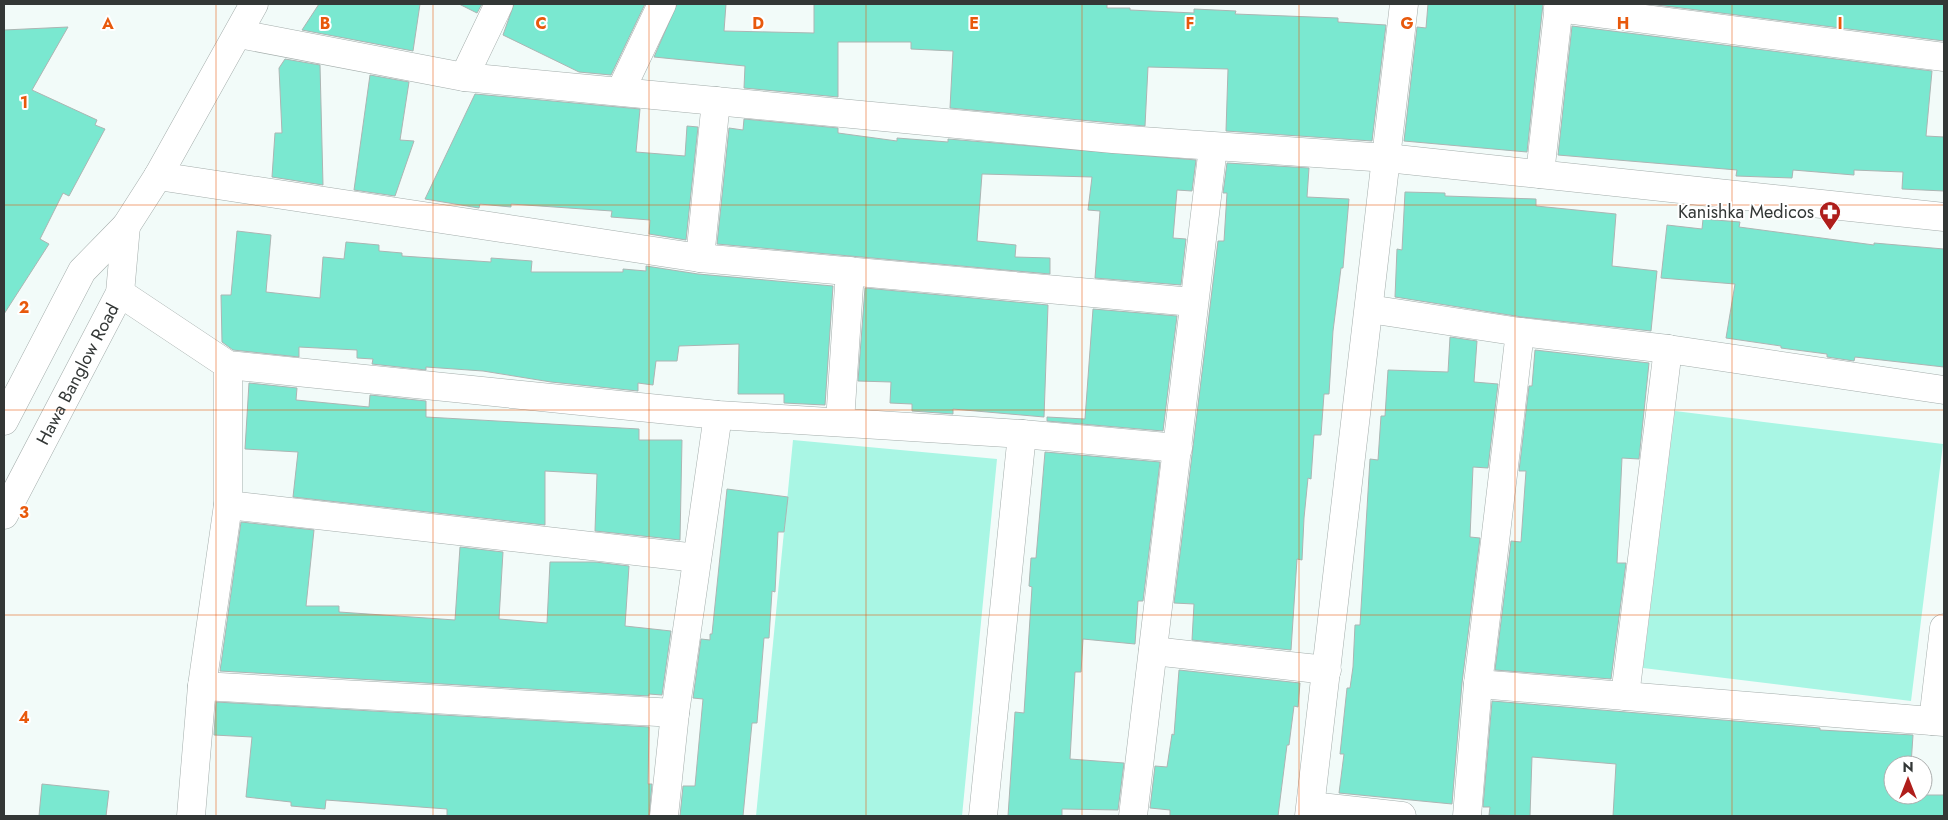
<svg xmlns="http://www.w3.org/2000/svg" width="1948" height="820" font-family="Jost,sans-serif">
  <rect width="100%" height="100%" fill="#f2fbf9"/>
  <g fill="#a9f6e4">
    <path d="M1675,411l268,33 -32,257 -268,-33z"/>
    <path d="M793,440l204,19 -35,357h-206z"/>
  </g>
  <g fill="#7ae8d0" stroke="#acb5b3">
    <path d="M319,4h101l-7,47 -111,-21z"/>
    <path d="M459,4h23l-5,9z"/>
    <path d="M514,4h131l-34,71 -32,-3 -76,-37z"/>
    <path d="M677,4h49l-2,27 90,2v-29h293v4h23v2l64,3v-4l42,2 -1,3 103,4v4l48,3 -14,116 -146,-10 2,-62 -80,-2 -3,59 -195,-18 3,-57 -42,-2v-7h-73v55l-94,-9 1,-22 -91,-9z"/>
    <path d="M1428,4h115l-16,148 -123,-11 13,-114 9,1z"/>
    <path d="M1649,4h295v37z"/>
    <path d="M1572,26l360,45 -6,65 18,1v54l-42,-2 1,-17 -49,-2v5l-61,-5 -1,8 -56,-2 1,-6 -179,-15z"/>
    <path d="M68,27l-36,63 65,30 -2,5 10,4 -36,67 -6,-3 -23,46 9,5 -45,70v-284z"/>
    <path d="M285,59l35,6 3,120 -51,-8 3,-44h7l-3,-65z"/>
    <path d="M370,75l39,7 -9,58 14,1 -19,55 -41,-6z"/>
    <path d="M475,94l165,15 -4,43 49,4 2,-30 11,1 -12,113 -37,-6 1,-14 -39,-3 1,-6 -101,-7v3l-31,-3 -1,4 -54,-9z"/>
    <path d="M744,119l94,9v5l59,8v-3l51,4v-3l248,21 -4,31 -15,-1 -4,48 13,1 -5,46 -86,-7 5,-67 -12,-1 4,-33 -110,-3 -5,67 39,4 -1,12 35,1v16l-333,-30 12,-116 14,2z"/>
    <path d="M1227,163l82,5 -2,29 42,2 -6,69h-2l-8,63 -4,63h-5l-3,41h-7l-3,44 -3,-1 -4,40 -2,42 -5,-1 -6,91 -99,-10 2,-36 -20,-1 44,-362h6l3,-48h-4z"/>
    <path d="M1405,192l40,1v3l91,3v7l80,8 -4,52 45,5 -6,60 -129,-14 -127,-20 2,-48 5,1z"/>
    <path d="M1703,219l37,3 -1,5 135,18v-2l70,6v118l-89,-10 -1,4 -27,-4v-3l-46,-6v-2l-55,-8 9,-54 -74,-6 6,-53 35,4z"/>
    <path d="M237,231l34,4 -5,57 54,6 3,-41 21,2 2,-17 33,3v6l23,2v3l89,6v-4l41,3 -1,11h92v-3l23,2v-5l52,8 135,12 -8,119 -41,-2v-9h-46l1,-50 -60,2 -2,15h-21l-3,24 -15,-2v8l-87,-9 -68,-11 -57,-4v3l-54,-6 1,-5 -16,-1v-8l-58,-3v10l-66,-7 -11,-8 -1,-47h10z"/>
    <path d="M865,288l183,17 -4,112 -91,-8v5l-41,-3v-7l-22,-1 1,-21 -33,-1z"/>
    <path d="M1093,309l84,7 -14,115 -116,-10v-4l38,2z"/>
    <path d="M1450,337l27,4 -3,41 24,2 -10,84 -15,-1 -3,70 10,1 -18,145 -10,121 -113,-11 5,-39h-4l7,-66h3l3,-21 2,-42h5l10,-166 8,1 3,-44h4l3,-46 60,2z"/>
    <path d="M1535,350l114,13 -10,96 -17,-1 -5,105h9l-15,116 -116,-9 16,-129 10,1 5,-71h-7l10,-85h3z"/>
    <path d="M249,383l48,5 -1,12 73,7 1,-12 56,6v16l213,12v11h43l-2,100 -85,-9 2,-57 -52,-3v54l-252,-28 5,-45 -53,-3z"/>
    <path d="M1045,452l115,10 -17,139h-5l-3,43 -52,-5 -2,33h-6l-5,87 54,4 -6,47 -56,-1v7h-54l7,-104 9,1 8,-126 -3,-1 2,-28h5z"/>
    <path d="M727,489l61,8 -4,35h-6l-3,60 -3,-1 -3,47h-5l-7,85h-5l-9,93h-63l3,-30h12l8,-87 -10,-1 8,-59 9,1v-6h2z"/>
    <path d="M241,522l73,8 -8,76h33v6l116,8 5,-73 43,5 -4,67 48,4 3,-61h45l34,4 -4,60 46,5 -9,64 -13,-1v2l-429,-25z"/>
    <path d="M1179,670l121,13 -2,24 -4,-1 -5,39h-2l-9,71h-108v-6l-20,-2 5,-42 12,1 5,-33 2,1z"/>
    <path d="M1492,701l328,27v2l93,5 -2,30h-18v30h51v21h-331l3,-52 -84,-7 -2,59 -41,-1 1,-8h-7z"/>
    <path d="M216,702l433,25 -1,57h4l-3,32h-202v-7l-121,-9 -1,9 -34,-3v-4l-45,-5 6,-60 -38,-2z"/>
    <path d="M42,784l67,7 -3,25h-67z"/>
  </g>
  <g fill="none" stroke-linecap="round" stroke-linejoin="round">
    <g stroke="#a4adab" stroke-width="29">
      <g id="minor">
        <path d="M1558,8l386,49"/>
        <path d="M239,34l225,43 649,62 274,19 557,59"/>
        <path d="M464,77l35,-73"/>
        <path d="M621,90l41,-86"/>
        <path d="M1540,174l19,-170"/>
        <path d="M158,176l542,82 493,44"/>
        <path d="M700,258l16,-157"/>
        <path d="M120,293l108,72 490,50 304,19 156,14"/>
        <path d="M1369,309l151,23 148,17 276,41"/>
        <path d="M4,421l78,-150 44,-45 32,-50 96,-172"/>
        <path d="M840,422l10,-151"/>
        <path d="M228,505l469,53"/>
        <path id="s1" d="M4,515l116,-222 6,-67"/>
        <path d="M1153,651l174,19"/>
        <path d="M1478,684l466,38"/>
        <path d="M202,686l473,27"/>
        <path d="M1625,696l43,-347"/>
        <path d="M1933,721l11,-93"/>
        <path d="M1311,806l91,10"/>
        <path d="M191,816l11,-130 26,-181v-140"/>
        <path d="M664,816l11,-103 43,-298"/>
        <path d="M983,816l39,-382"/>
        <path d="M1133,816l80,-669"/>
        <path d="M1309,816l95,-812"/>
        <path d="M1467,816l11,-132 42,-352"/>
      </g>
    </g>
    <use href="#minor" stroke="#fff" stroke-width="28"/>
  </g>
  <path fill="none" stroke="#e8590c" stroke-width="1" stroke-opacity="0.55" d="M216,4v812M433,4v812M649,4v812M866,4v812M1082,4v812M1299,4v812M1515,4v812M1732,4v812M4,205h1940M4,410h1940M4,615h1940"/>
  <defs>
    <g id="pharmacy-pin" transform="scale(1.125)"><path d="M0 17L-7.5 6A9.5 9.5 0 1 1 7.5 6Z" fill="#af1e1b" stroke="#fff"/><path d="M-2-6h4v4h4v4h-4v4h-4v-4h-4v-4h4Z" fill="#fff"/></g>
  </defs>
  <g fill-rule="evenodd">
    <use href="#pharmacy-pin" x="1830" y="212"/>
  </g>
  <g text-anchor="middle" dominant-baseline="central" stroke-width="4" stroke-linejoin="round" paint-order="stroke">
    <g font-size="18" fill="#333736" stroke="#fff" text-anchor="end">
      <text x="1814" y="212">Kanishka Medicos</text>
    </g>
    <g font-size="18" fill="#333736" stroke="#fff">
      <text stroke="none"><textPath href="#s1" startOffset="159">Hawa Banglow Road</textPath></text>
    </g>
  </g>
  <g font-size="16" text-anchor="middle" font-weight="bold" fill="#e8590c" stroke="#fff" stroke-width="4" stroke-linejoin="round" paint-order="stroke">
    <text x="108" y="29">A</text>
    <text x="325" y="29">B</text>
    <text x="541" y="29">C</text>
    <text x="758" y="29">D</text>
    <text x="974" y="29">E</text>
    <text x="1190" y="29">F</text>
    <text x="1407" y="29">G</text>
    <text x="1623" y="29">H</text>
    <text x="1840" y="29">I</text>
    <text x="24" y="108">1</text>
    <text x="24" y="313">2</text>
    <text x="24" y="518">3</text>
    <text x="24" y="723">4</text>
  </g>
  <rect width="1948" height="820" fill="none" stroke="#333736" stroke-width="10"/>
  <g transform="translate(1908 780)"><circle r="24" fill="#ffffff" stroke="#adafaf"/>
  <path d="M0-4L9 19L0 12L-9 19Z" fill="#af1e1b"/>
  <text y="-8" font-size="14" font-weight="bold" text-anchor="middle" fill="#333736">N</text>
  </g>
</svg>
